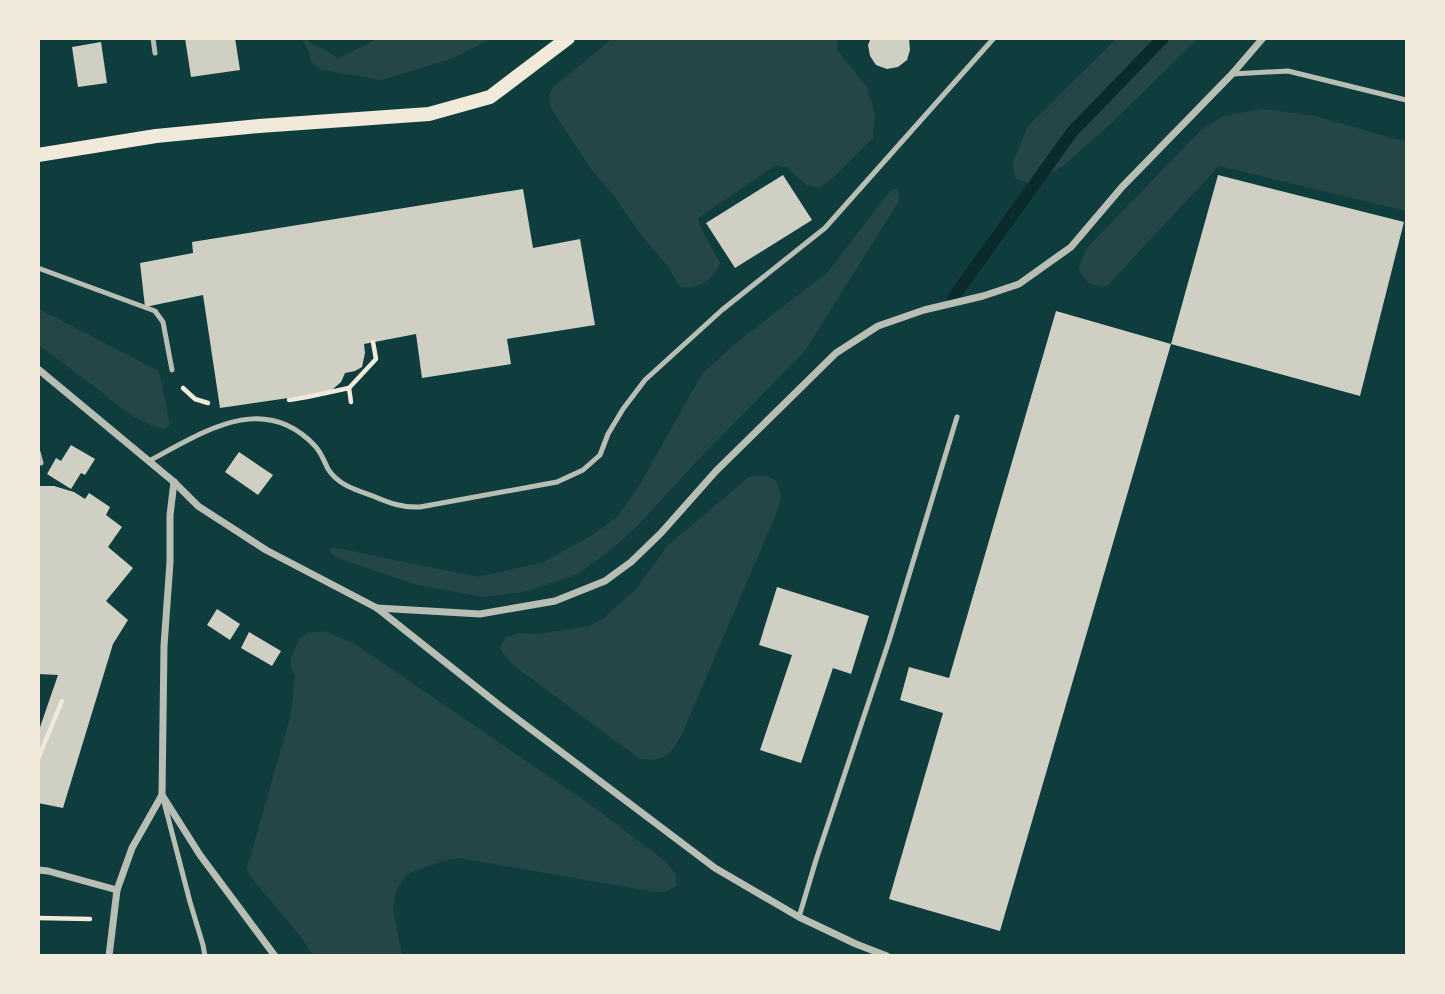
<svg xmlns="http://www.w3.org/2000/svg" width="1445" height="994" font-family="'PT Sans Narrow',sans-serif">
  <rect width="100%" height="100%" fill="#0f3d3e"/>
  <g fill="#244646">
    <path d="M1117,38l80,1 -81,80 -53,47 -31,19 -17,-7 -2,-16 15,-36z"/>
    <path d="M302,39h3l33,19 39,-19h114l-37,19 -72,22 -61,-10 -10,-8 -2,-10z"/>
    <path d="M612,39h226l-1,11 30,37 8,28 -2,23 -40,40 -15,10 -12,-3 -18,-17 -12,-3 -78,53 2,8 20,37c-6,16 -23,28 -40,24l-12,-20 -30,-36 -24,-35 -23,-27 -39,-59 -3,-15 4,-8z"/>
    <path d="M1264,109l51,7 91,26v69l-187,-45 -113,121c-16,-2 -21,-4 -27,-19l7,-19 116,-120 22,-13z"/>
    <path d="M893,189h5l1,12 -94,150 -108,110 -60,65 -25,23 -34,25 -54,18 -41,5 -66,-12 -82,-28 -6,-6 3,-4 146,30 66,-15 50,-28 23,-17 22,-31 63,-112 34,-31 92,-71 58,-76z"/>
    <path d="M39,309l118,61 3,5 10,50 -5,4c-28,-5 -52,-28 -74,-45 -17,-13 -35,-26 -52,-39z"/>
    <path d="M766,475l10,6 5,14 -2,12 -97,227c-12,21 -16,28 -42,25l-127,-94 -11,-13 -2,-6 6,-9 13,-4 18,1 52,-8 15,-8 33,-30 31,-43 81,-68z"/>
    <path d="M324,631l31,13 243,166 68,52 10,13v11l-10,6h-11l-196,-34 -16,3 -36,13 -11,17 -3,19 9,45h-89l-12,-18 -52,-62 -2,-7 44,-154 4,-39 -4,-7v-10l9,-20 7,-5z"/>
  </g>
  <g fill="none" stroke-linecap="round" stroke-linejoin="round">
    <path stroke="#0a2a2b" stroke-width="12" d="M953,298l119,-166 91,-94"/>
  </g>
  <g fill="#cfcfc3">
    <path d="M185,38h50l5,32 -49,7z"/>
    <path d="M871,38h38l1,12 -3,10 -9,7 -11,2 -11,-4 -6,-9 -2,-11z"/>
    <path d="M101,42l6,41 -29,4 -6,-40z"/>
    <path d="M783,175l29,45 -77,48 -29,-45z"/>
    <path d="M1218,175l186,47 -44,174 -189,-52z"/>
    <path d="M523,189l10,59 47,-9 15,86 -88,14 4,25 -89,14 -6,-44 -52,10 1,9 -3,14 -7,4 -10,2 -4,9 -8,7 -10,4 -103,15 -17,-113 -58,12 -5,-44 53,-10 -1,-11z"/>
    <path d="M1056,311l115,33 -171,587 -111,-32 54,-186 -43,-13 9,-33 40,11z"/>
    <path d="M71,445l24,14 -10,16 -4,-2 -10,16 -24,-15 9,-16 5,3z"/>
    <path d="M239,452l34,23 -15,20 -33,-23z"/>
    <path d="M38,486h16l20,6 11,7 4,-6 21,14 -4,8 16,12 -14,20 25,21 -27,33 22,19 -15,24 -50,164 -25,-5v-70l20,-58 -20,-1z"/>
    <path d="M777,587l92,29 -18,58 -18,-6 -32,95 -41,-13 32,-95 -33,-10z"/>
    <path d="M217,609l23,15 -10,16 -23,-15z"/>
    <path d="M249,632l32,19 -9,15 -31,-18z"/>
  </g>
  <g fill="none" stroke-linecap="round" stroke-linejoin="round">
    <g stroke="#f1e9da" stroke-width="4.5">
      <path d="M183,388l12,11 13,4"/>
      <path d="M289,400l18,-3 42,-9"/>
      <path d="M351,402l-2,-14 27,-29 -3,-17"/>
      <path d="M38,759l24,-58"/>
      <path d="M38,918l52,1"/>
    </g>
    <g stroke="#b8beb3" stroke-width="5">
      <path d="M153,38l2,15"/>
      <path d="M1232,74l56,-3 118,29"/>
      <path d="M38,268l117,43 8,11 9,48"/>
      <path d="M38,452l3,11"/>
      <path d="M149,461c53,-28 114,-71 166,-15 6,6 9,15 13,23 10,16 28,21 45,27 16,7 30,12 47,11l137,-25 26,-12 17,-15 8,-21 15,-25 22,-29 77,-70 103,-82 169,-190"/>
      <path d="M164,802l26,100 13,43 2,11"/>
      <path d="M799,917l17,-57 73,-219 68,-224"/>
    </g>
    <g stroke="#b8beb3" stroke-width="7">
      <path d="M38,369l136,113 24,24 68,44 111,58 122,97 216,163 84,49 57,27 31,12"/>
      <path d="M377,608l103,6 75,-13 50,-20 26,-19 30,-29 55,-62 120,-118 42,-27 46,-16 59,-14 36,-12 52,-37 51,-60 110,-113 31,-36"/>
      <path d="M162,795l38,60 75,101"/>
      <path d="M38,870l10,1 69,19"/>
      <path d="M109,956l8,-66 15,-42 30,-53 2,-149 6,-84v-47l4,-33"/>
    </g>
    <path stroke="#f1e9da" stroke-width="14" d="M38,155l118,-19 103,-10 170,-12 61,-17 78,-59"/>
  </g>
  <rect width="1445" height="994" fill="none" stroke="#f1e9da" stroke-width="80"/>
</svg>
